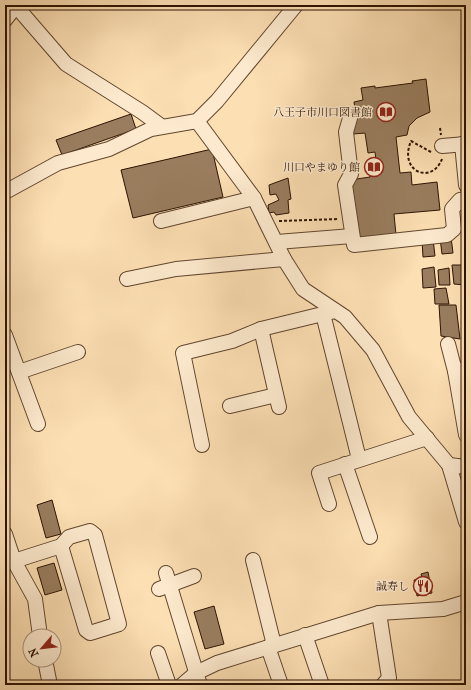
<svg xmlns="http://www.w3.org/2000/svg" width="471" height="690" font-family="'IM FELL French Canon','Noto Serif JP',serif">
  <rect width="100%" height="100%" fill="#fcdfb3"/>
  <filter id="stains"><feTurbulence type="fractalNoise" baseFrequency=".005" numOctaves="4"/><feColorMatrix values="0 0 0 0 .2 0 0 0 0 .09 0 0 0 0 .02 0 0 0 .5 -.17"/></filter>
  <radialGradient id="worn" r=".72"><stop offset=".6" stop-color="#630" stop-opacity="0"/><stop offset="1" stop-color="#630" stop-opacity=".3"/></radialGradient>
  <g fill="#997d5e" stroke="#2d1302">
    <path d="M426,79l4,33 -13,6 -8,8 -2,9 -11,2 4,36 11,-1 1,13 25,-3 3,28 -46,4 2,21 -37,4 -9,-59 20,-3 -1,-15 7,-1 -1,-9 -7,1 -3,-20 -12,1 -2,-19 5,-1 -2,-12 9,-2 -2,-12 14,-2v2l38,-5 -1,-2z"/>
    <path d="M131,114l5,15 -74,26 -6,-15z"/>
    <path d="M212,149l11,48 -90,21 -12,-48z"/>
    <path d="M288,178l3,21 -3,1 1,13 -13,2 -2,-3 -5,1 -1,-8 11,-5 -3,-6 -6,1 -1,-10z"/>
    <path d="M451,237l2,16 -11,1 -2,-16z"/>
    <path d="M433,239l2,17 -12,1 -1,-16z"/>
    <path d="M452,265h11v10l3,-1v11l-12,-1z"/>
    <path d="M434,267l2,20 -13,1 -1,-19z"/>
    <path d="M449,268l1,17h-11l-1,-15z"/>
    <path d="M446,288l3,16h-14l-1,-15z"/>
    <path d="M439,305h17l4,34 -19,-3z"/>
    <path d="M462,342h4v20z"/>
    <path d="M466,374v24l-6,-23z"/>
    <path d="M466,483v10h-3l-2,-9z"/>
    <path d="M52,500l9,34 -15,4 -9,-33z"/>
    <path d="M54,563l8,27 -17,5 -8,-27z"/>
    <path d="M428,572l4,21 -15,3 -3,-16 8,-2 -1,-4z"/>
    <path d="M214,606l10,38 -19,5 -11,-37z"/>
    <path d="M426,681l1,4h-10l-1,-3z"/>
  </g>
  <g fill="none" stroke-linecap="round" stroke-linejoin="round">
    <g stroke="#61462e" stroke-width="16">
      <g id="minor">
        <path d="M15,5l51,59 76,48 19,14"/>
        <path d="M5,20l11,-14"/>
        <path d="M350,118l-4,14 5,42 -6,11 9,60 93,-10 7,-6 -2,-20 8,-9 6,-1"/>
        <path d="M197,121l57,77 30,61 19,30 42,28 28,33 36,67 40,48 17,57"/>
        <path d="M462,144l4,41"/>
        <path d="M442,146l24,-2"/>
        <path d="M5,192l53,-29 51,-14 42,-20 46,-8 20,-20 79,-96"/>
        <path d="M161,221l93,-23"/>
        <path d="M277,242l75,-6"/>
        <path d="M127,279l49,-10 108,-10"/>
        <path d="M323,314l36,145"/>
        <path d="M261,329l18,78"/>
        <path d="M5,335l33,89"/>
        <path d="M448,344l7,27 11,-2"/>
        <path d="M455,371l11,64"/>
        <path d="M19,372l59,-20"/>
        <path d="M230,406l46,-11"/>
        <path d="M202,445l-19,-92 49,-12 29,-12 74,-18"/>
        <path d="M345,464l25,73"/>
        <path d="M449,465l17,2"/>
        <path d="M329,504l-10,-31 108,-35"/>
        <path d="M5,534l9,27 21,38 5,37"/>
        <path d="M253,560l21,85"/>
        <path d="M14,561l47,-15 8,-9 21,-6 5,4 24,89 -29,9 -4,-3 -25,-84"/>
        <path d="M166,573l34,112"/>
        <path d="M159,589l35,-13"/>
        <path d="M379,613l10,65 -6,7"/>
        <path d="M305,635l17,50"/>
        <path d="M268,647l13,38"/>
        <path d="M158,653l11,32"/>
        <path d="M45,660l5,25"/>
        <path d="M182,685l14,-12 21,-10 162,-50 64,-4 23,-7"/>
      </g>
    </g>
    <g stroke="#2d1302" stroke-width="2" stroke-dasharray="3 2" stroke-linecap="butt">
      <path d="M440,128l1,7"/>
      <path d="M431,152l-20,-11c-13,31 21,44 31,18"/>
      <path d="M279,221l60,-2"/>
    </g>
    <use href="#minor" stroke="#fdeace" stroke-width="14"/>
  </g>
  <defs>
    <g id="library-ring" transform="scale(1)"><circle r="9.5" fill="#fdeace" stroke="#8f2418" stroke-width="1.5"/><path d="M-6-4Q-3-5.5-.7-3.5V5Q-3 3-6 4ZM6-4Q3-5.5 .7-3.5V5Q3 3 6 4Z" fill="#8f2418"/></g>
    <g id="restaurant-ring" transform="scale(1)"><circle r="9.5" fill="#fdeace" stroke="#8f2418" stroke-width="1.5"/><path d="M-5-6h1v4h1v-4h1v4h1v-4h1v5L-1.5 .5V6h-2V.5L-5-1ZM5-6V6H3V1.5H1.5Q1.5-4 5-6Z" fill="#8f2418"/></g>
  </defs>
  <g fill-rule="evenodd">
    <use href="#library-ring" x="386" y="112"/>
    <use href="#library-ring" x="374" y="167"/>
    <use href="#restaurant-ring" x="423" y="586"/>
  </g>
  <g text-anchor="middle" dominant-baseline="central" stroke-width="3" stroke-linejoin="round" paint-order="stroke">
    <g font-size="11" fill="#2d1302" stroke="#fdeace" text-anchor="end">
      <text x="372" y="112">八王子市川口図書館</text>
      <text x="360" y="167">川口やまゆり館</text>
      <text x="409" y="586">誠寿し</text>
    </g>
  </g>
  <rect width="471" height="690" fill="none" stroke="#fcdfb3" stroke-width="20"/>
  <rect x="6" y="6" width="459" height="678" fill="none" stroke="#2d1302" stroke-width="2"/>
  <rect x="10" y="10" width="451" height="670" fill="none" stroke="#2d1302"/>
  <g transform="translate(42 648) rotate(242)"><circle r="19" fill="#fdeace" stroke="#aa947c"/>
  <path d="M0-3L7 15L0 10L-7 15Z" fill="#8f2418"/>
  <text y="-6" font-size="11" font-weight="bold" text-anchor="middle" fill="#2d1302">N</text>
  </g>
  <rect width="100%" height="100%" filter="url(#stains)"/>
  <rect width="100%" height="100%" fill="url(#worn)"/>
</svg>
